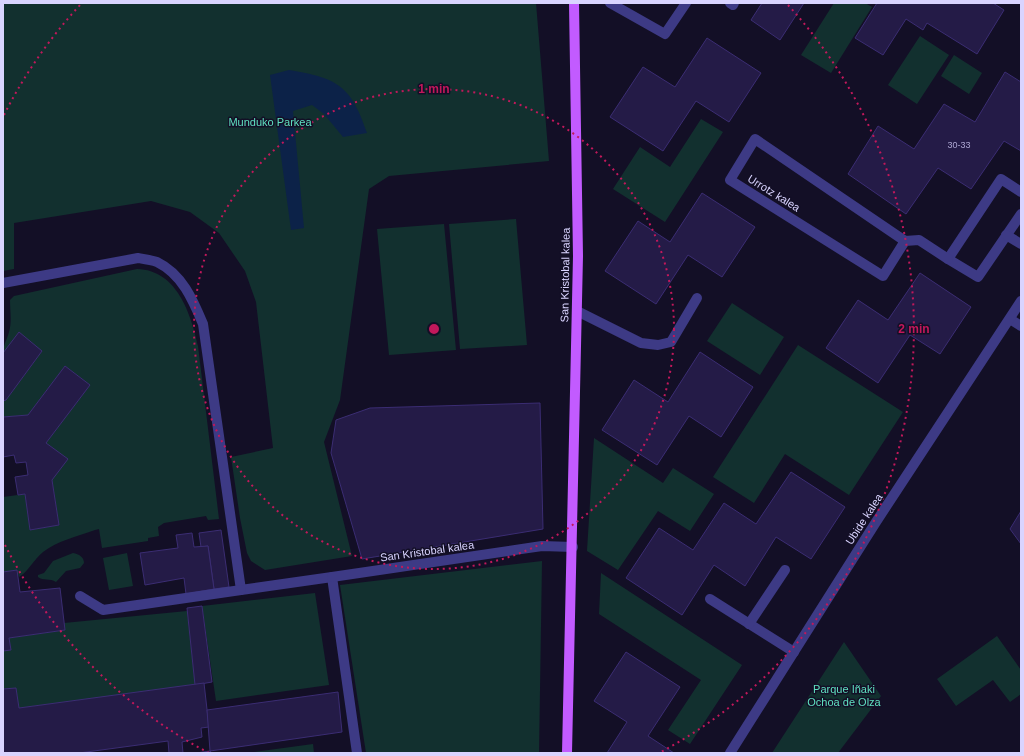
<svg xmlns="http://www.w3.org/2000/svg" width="1024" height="756" font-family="Helvetica,sans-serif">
  <rect width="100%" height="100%" fill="#130f26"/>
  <g fill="#12302f">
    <path d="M3,3h533l13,158 -160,15 -20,13 -29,211 -16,42 28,114 -87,14 -14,-9 -4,-8 -7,-35 -9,-61 42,-9 -17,-146 -11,-31 -26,-38 -29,-21 -39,-11 -137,22v46l-11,2z"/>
    <path d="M834,3h31l7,4 -41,66 -30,-18z"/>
    <path d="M920,36l29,19 -32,49 -29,-19z"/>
    <path d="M954,55l28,18 -13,21 -28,-18z"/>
    <path d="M701,119l22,13 -58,90 -52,-33 27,-42 30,20z"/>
    <path d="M516,219l11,126 -67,4 -11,-125z"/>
    <path d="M444,224l12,126 -67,5 -12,-126z"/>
    <path d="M137,269c40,1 54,45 61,77l21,173 -11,1 -2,-4 -42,7 -6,4 1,9 -11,2v3l-46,7 -3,-19 -4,1c-17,6 -38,11 -52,22 -9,7 -15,20 -24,25l-2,-6 -14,1v-75l22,-3 5,36 29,-5 -7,-45 15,-21 -21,-16 44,-58 -25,-19 -37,49 -25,2v-16l3,-1 36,-49 -39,2c0,-8 4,-13 6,-21 3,-10 1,-21 1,-32l4,-4z"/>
    <path d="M732,303l52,34 -24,38 -53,-34z"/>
    <path d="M798,345l105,67 -54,83 -64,-41 -31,49 -41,-26z"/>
    <path d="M594,438l69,45 10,-15 41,26 -24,37 -32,-20 -40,59 -31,-19z"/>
    <path d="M73,553c6,1 11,4 11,10l-4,5 -14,3 -10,11c-6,-4 -13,-1 -18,-5v-2l6,-2 9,-12z"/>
    <path d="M127,553l6,33 -24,4 -6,-32z"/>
    <path d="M542,561l-3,192h-173l-26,-168z"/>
    <path d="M601,573l141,92 -52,79 -22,-14 33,-50 -102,-66z"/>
    <path d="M315,593l14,92 -113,16 -14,-95z"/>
    <path d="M187,611l8,74 -176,23 -3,-20 -13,1v-38l8,-1 -2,-12 56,-8 -1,-7z"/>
    <path d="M997,636l24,34v24l-11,8 -17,-22 -37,26 -19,-27z"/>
    <path d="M844,642l37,54 -43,57h-66z"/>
    <path d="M313,744l1,9h-68z"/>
  </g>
  <path fill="#0c2248" d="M289,70c48,8 62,15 78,63l-24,4 -19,-23 -12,-9 -19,6 11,117 -13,2 -21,-155z"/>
  <g fill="#241b47" stroke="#3b2d73">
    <path d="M762,3h42l-24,37 -29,-20z"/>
    <path d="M877,3h116l11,7 -27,44 -50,-31 -4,7 -17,-11 -23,36 -28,-17z"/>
    <path d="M707,38l54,35 -32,49 -33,-21 -33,50 -53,-34 33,-50 32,20z"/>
    <path d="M1005,72l16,10v69l-17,-10 -33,48 -33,-21 -32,46 -58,-40 30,-48 36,23 30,-45 31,18z"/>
    <path d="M702,193l53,34 -33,50 -34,-22 -32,49 -51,-33 33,-50 32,21z"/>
    <path d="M920,273l51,34 -31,47 -30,-19 -32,48 -52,-35 32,-48 30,20z"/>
    <path d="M19,332l23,19 -36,49 -3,1v-48z"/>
    <path d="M700,352l53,35 -32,50 -32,-21 -32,49 -55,-35 32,-50 34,22z"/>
    <path d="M65,366l25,19 -44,58 22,16 -16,21 7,45 -29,5 -5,-36 -7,1 -3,-18 13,-2 -2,-13 -10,1 -2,-8 -11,2v-40l25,-2z"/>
    <path d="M540,403l3,126 -181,30 -31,-106 5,-33 34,-12z"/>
    <path d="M791,472l54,35 -34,52 -35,-22 -31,49 -31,-21 -32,50 -56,-37 33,-50 34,22 31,-47 32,21z"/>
    <path d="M1021,511v33l-11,-15z"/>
    <path d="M221,530l8,57 -15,2 -6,-43 -7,1 -2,-14z"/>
    <path d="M192,533l2,14 14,-1 6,43 -28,5 -2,-16 -39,7 -5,-32 38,-5 -2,-13z"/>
    <path d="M17,570l3,22 40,-4 5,42 -56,8 2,12 -8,1v-79z"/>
    <path d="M202,606l10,76 -17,3 -8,-77z"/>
    <path d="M626,652l54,35 -32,49 26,17h-67l20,-31 -33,-21z"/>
    <path d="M204,683l5,44 -8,1 1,9 -20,5 1,11h-14l-1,-12 -89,12h-76v-64l13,-1 3,20z"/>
    <path d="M338,692l4,40 -132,19 -3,-41z"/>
    <path d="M210,751l2,2h-16z"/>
  </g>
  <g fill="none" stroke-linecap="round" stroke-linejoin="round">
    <g stroke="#3d3a85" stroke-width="10">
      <path d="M610,3l55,31 21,-31"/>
      <path d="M730,3l3,2 1,-2"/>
      <path d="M1021,192l-20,-13 -53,80 30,18 43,-63"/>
      <path d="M1006,235l15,9"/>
      <path d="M905,241l-22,35 -153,-96 25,-41 150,102 14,-1 29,19"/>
      <path d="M3,283l135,-25c6,1 13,2 19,4 25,12 36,38 46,62l38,266 91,-13 25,176"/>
      <path d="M577,311l64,32 17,2 13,-3 26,-44"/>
      <path d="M1010,319l11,7"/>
      <path d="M332,577l210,-31 31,1"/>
      <path d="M80,596l23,14 138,-20"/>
      <path d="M710,599l84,53"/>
      <path d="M749,624l36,-54"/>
      <path d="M730,753l146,-231 145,-221"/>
    </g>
    <path stroke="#c25bff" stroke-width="10" d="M567,753l11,-497 -4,-253"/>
  </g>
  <g fill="none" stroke="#c2185b" stroke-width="2" stroke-dasharray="2 4">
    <circle cx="434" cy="329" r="240"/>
    <path d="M209 753A480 480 0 0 1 4 543M4 115A480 480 0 0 1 80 5M788 5A480 480 0 0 1 659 753"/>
  </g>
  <g text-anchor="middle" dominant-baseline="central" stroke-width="3" stroke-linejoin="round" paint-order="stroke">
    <g font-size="9" fill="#aca6d1">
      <text x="959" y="145">30-33</text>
    </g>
    <g font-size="11" fill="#5fe0c0" stroke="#130f26">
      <text x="270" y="122">Munduko Parkea</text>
      <text x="844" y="689">Parque Iñaki<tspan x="844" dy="13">Ochoa de Olza</tspan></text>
    </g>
    <g font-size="11" fill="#d9d4ff" stroke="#130f26">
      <text transform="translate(774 193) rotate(32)">Urrotz kalea</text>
      <text transform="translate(565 275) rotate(-89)">San Kristobal kalea</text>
      <text transform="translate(864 519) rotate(-57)">Ubide kalea</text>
      <text transform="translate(427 551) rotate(-8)">San Kristobal kalea</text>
    </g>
  </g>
  <circle cx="434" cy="329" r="6" fill="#c2185b" stroke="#130f26" stroke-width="2"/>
  <g font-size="12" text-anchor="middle" font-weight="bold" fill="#c2185b" stroke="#130f26" stroke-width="3" stroke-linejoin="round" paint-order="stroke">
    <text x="434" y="93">1 min</text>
    <text x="914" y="333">2 min</text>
  </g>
  <rect width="1024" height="756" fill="none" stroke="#d9d4ff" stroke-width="8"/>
</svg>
